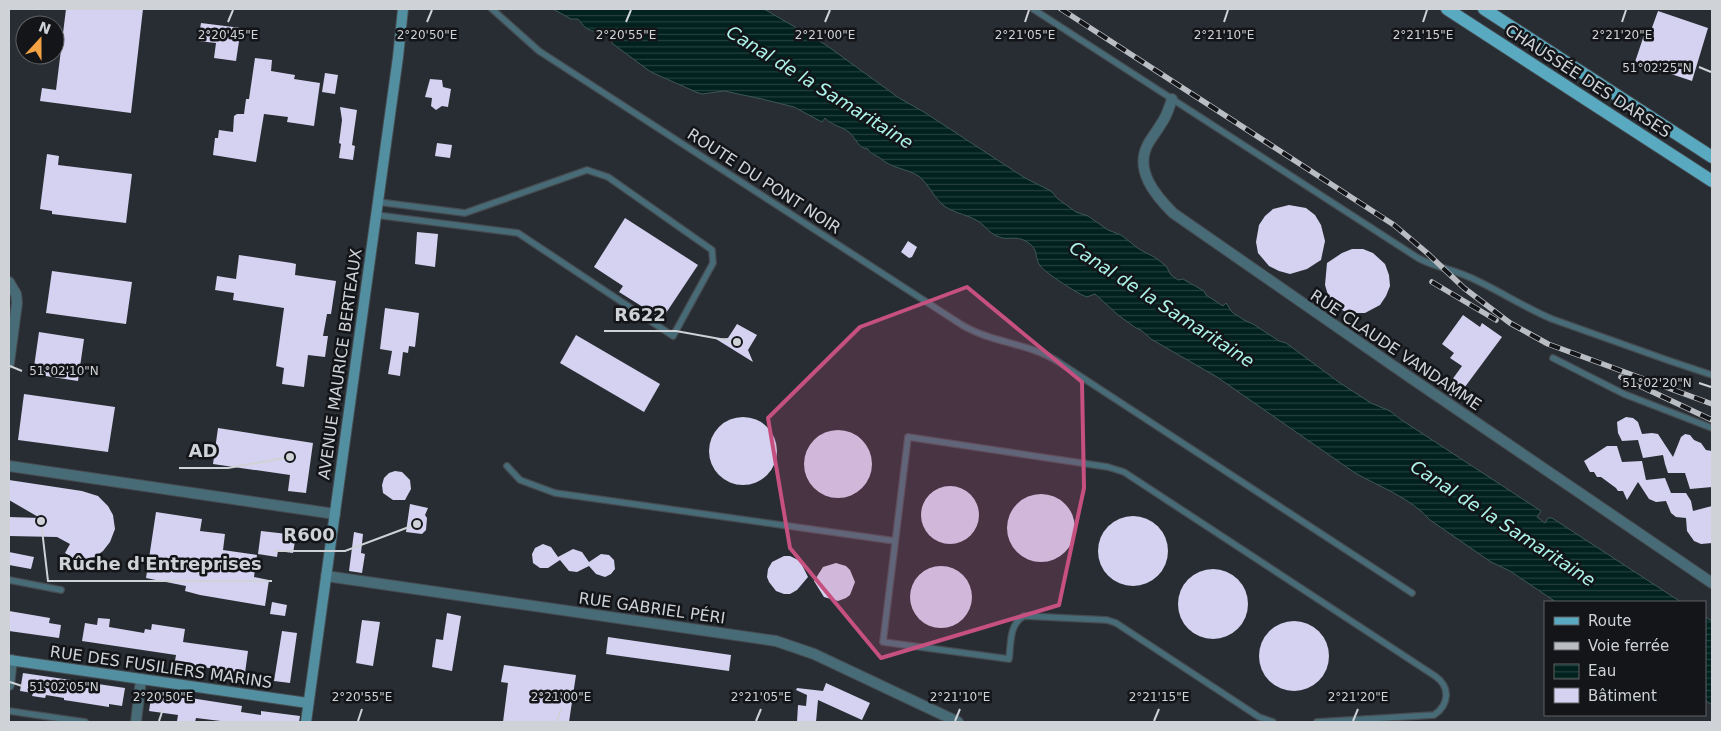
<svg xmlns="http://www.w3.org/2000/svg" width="1721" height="731" font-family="'DejaVu Sans',sans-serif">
  <defs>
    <pattern id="water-rules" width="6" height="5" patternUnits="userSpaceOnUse" patternTransform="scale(1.25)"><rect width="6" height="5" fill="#00211d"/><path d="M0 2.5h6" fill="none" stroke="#24403d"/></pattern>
  </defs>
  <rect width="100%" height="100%" fill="#282d33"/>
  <g fill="url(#water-rules)" stroke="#3e5654">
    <path d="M553,9h211l62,36 73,53 25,14 101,66 26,13 7,8 18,13 12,4 20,14 13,5 18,14 17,9 10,8 5,9 7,5 5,-1 21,12 2,4 17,11 3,-3 6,9 12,8 9,4 26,17 7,2 54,40 31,20 19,8 10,8 141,92 -4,6 8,6 3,-5h4l129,84h-125l-46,-31 -19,-9 -61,-42c-19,-22 -50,-33 -75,-47l-138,-96 -66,-38 -10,-9 -5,-2 -18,-13 -23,-21 -8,3 -5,-2c-9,-5 -39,-23 -43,-31 -4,-7 -1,-14 -9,-20 -14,-11 -21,-2 -33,-8 -8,-3 -13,-12 -21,-16 -11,-6 -26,-8 -34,-16 -9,-8 -13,-19 -22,-27 -13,-9 -28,-8 -40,-19 -5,-4 -9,-3 -12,-9 -10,-1 -11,-9 -18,-16 -8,-7 -16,-6 -25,-15l-3,4 -28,-15 -32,-8 -38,-8 -22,3 -6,-2 -45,-20 -38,-28c-8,-17 -17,-9 -27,-16 -3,-2 -5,-6 -8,-9h-7z"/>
    <path d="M1705,617l7,4v84l-7,-5z"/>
  </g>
  <g fill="#d4d2f0">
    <path d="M66,9h77l-12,104 -91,-12 2,-13 14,2z"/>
    <path d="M1658,11l50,17 -16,53 -57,-19 9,-27 5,1z"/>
    <path d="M201,23l40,5 -5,33 -22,-3 2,-15 -18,-2z"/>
    <path d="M255,58l17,2 -1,11 24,4 -1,4 26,4 -6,43 -27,-4 1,-5 -24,-3 -8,48 -43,-7 2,-17h3l1,-8 14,2 1,-16 3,-2h7l2,-15h3z"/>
    <path d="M325,73l13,2 -3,19 -13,-2z"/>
    <path d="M430,79l12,1 1,7 8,2 -3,18 -6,-1 -6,4 -5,-4 1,-8 -7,-1z"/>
    <path d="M340,107l17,3 -5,35 3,1 -2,14 -14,-2 2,-14 -2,-1 3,-23z"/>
    <path d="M437,143l15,2 -2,13 -15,-2z"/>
    <path d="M47,154l12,2 -1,9 74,9 -6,49 -74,-9v-3l-12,-2z"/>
    <path d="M1289,205l17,3 9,7 6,10 4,16 -4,19 -14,9 -17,5 -11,-3 -10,-5 -11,-13 -2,-11 3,-17 6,-9 8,-7z"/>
    <path d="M625,218l73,47 -36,54 -43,-27 4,-6 -29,-19z"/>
    <path d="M417,232l21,2 -3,33 -20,-3z"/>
    <path d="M908,241l9,6 -5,10 -3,1 -8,-6z"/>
    <path d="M1352,249h11l10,4 12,11 4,11 1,11 -4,10 -6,9 -15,8h-17l-10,-5 -10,-13 -3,-10 2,-22 15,-10z"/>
    <path d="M239,255l53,8 4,1 -1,11 41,6 -5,33h-4l-4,22h5l-3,21 -17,-2 -4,32 -22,-3 2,-16 -8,-2 8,-58 -51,-8 1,-7 -19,-3 2,-14 19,3z"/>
    <path d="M52,271l80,11 -6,42 -80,-11z"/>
    <path d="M385,308l34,5 -4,34 -6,-1 -1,7 -5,-1 -3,24 -12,-2 4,-23 -12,-2z"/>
    <path d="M1463,315l17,12 2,-4 20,14 -46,62 -12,-8 18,-25 -12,-8 4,-5 -12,-9z"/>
    <path d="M737,324l20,11 -9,15 5,12 -37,-23 12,-1z"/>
    <path d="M39,332l45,7 -6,42 -45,-7z"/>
    <path d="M576,335l84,49 -16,28 -84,-49z"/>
    <path d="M24,394l91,13 -7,45 -90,-12z"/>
    <path d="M1626,417l7,1 5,4 4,12 10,-1 6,1 15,23 8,-20 4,-3 5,1 4,5 7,3 5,7 6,1v36l-22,2 -5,-16h-17l-3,-9 -2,-9 -20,3 -5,-18 -16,1 -4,-8 -1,-11z"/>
    <circle cx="743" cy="451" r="34"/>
    <path d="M218,428l95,15 -7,50 -18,-2 2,-16 -77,-11z"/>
    <circle cx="838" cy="464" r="34"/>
    <path d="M1607,446h10l5,16 20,-1 4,19 19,-2 6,15h15l5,8 2,10 19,-5v37l-11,1 -7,-3 -7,-10 -1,-13 -10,-1 -5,-4 -5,-12 -10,1 -7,-3 -11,-17 -11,18 -4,-9h-5l-2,-3 -15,-11h-4l-3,-5h-4l-6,-11z"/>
    <path d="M395,471l7,1 8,8 1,9 -6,11h-12l-10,-7 -1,-8 2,-7 5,-5z"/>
    <path d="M9,480l73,11 16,5 10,10 5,9 2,14 -5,13 -7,9 -8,6 -15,3h-4l-11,-7 5,-9 -13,-7 -48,-1v-19l31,1 -31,-18z"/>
    <circle cx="950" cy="515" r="29"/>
    <circle cx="1041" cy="528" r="34"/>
    <path d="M410,504l18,4 -3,7 2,3 -1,12 -4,4 -16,-2z"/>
    <path d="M156,512l46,7 -2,12 25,3 -2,16 34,5 -3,22 15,3 -4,26 -65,-11 -15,-4 1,-5 -40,-8z"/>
    <circle cx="1133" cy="551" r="35"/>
    <path d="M261,531l35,4 -3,18 -15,-2 -1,6 -19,-3z"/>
    <path d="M354,532l9,2 -2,19 4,1 -3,19 -13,-2z"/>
    <path d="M543,544l8,3 7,10 15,-8 9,3 7,10 12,-8 8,1 5,5 1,9 -4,5 -6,3 -9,-3 -7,-8 -12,6 -8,-1 -9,-11 -12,8h-8l-7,-5 -1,-9 3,-6z"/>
    <path d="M9,552l25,5 -3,12 -22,-4z"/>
    <path d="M784,556h6l10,5 8,16 -11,13 -7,4h-6l-8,-3 -7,-9 -2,-5 1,-8 4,-7z"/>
    <path d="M836,563l10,3 4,4 5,12 -5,13 -4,3 -8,3 -14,-4 -10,-16 9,-14z"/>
    <circle cx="941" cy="597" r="31"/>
    <circle cx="1213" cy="604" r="35"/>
    <path d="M272,602l15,3 -2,11 -15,-2z"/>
    <path d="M9,611l41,7 -1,5 12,2 -2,13 -50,-7z"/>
    <path d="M447,613l14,3 -9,55 -20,-4 4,-28 7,1z"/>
    <path d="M98,618l12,1 -1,8 35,6 1,-4 6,1 1,-6 33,5 -2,13 65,9 -3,22 -65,-9v-2l-5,-1 1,-6 -94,-14 3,-18 12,2z"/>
    <path d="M362,620l18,2 -7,44 -17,-3z"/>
    <circle cx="1294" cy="656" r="35"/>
    <path d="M282,631l15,2 -7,50 -16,-2z"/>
    <path d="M608,637l123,18 -2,16 -123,-17z"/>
    <path d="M504,665l72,10 -7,47h-66l5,-39 -7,-1z"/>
    <path d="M23,673l102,15 -3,18 -13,-2v3l-32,-5 -13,-2v-2l-18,-3 -1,3 -13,-2 1,-3 -13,-2z"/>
    <path d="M826,683l44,20 -8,17 -44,-20 -2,22h-19l1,-17 8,1 1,-11 -11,-5 1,-2 26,3z"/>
    <path d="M152,692l90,14 -1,6 20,3v-4l39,5 -1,6h-70l-33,-4 -1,4 -18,-1 1,-6 -29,-4z"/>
  </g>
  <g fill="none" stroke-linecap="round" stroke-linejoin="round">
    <g stroke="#464b50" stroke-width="8">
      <g id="lane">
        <path d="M492,9l47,42 423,274c30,18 66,18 95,36l355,232"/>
        <path d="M1033,9l385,249c16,9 34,11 51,19 28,12 54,30 83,42l118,42 42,14"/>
        <path d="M376,215l142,18 155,103 40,-73 -1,-13 -104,-73 -21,-7 -122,43 -87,-11"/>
        <path d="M1553,358l71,36 88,34"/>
        <path d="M507,466l13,14 35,13 340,48"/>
        <path d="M9,580l52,10"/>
        <path d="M9,711l76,11"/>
        <path d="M1273,722l-14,-5 -143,-94 -9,-3 -83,-4c-15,8 -13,28 -15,43l-126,-17 25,-205 200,30 16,5 311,204c16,11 14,29 -1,39l-117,7"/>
      </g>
    </g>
    <g stroke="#464b50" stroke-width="12">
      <g id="street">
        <path d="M1172,99c-3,9 -5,17 -11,25 -4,7 -9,13 -13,20 -14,26 7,51 25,69l232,161 307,209"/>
        <path d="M9,282l7,12 1,9 -8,60"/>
        <path d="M9,466l326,48"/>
        <path d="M326,576l450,65 38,13 144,68"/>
        <path d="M9,685l3,-25"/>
        <path d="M136,722l5,-43"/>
      </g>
    </g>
    <g stroke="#464b50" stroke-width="12">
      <g id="secondary">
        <path d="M9,660l299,43"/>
        <path d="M306,722l92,-665 5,-48"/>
      </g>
    </g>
    <g stroke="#464b50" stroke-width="14">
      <g id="primary">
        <path d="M1447,9l265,172"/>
        <path d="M1484,9l228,148"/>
      </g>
    </g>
    <use href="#lane" stroke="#476b77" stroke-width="5.5"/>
    <use href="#street" stroke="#476b77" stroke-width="10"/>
    <use href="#secondary" stroke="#528fa1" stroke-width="10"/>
    <use href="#primary" stroke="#59aac1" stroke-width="12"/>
    <g stroke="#babdc2" stroke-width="5.5">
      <g id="rail">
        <path d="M1061,9l333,216 32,27 38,36 46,35 38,21 164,60"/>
        <path d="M1432,282l64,38"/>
        <path d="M1621,377l91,43"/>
      </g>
    </g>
    <use href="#rail" stroke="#131518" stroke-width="4" stroke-dasharray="11" stroke-linecap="butt"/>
  </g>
  <path fill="#c65080" fill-opacity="0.2" stroke="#c65080" stroke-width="4" stroke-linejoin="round" d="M967,287l115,95 2,106 -25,117 -178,53 -91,-110 -22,-130 92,-91z"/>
  <path fill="none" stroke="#cfd2d6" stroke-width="2" d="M228,22l5,-12M427,22l5,-12M626,22l5,-12M825,22l5,-12M1025,22l4,-12M1224,22l4,-12M1423,22l4,-12M1622,22l4,-12M1699,67l12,5M10,366l12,5M1699,383l12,4M10,682l12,4M159,721l4,-12M358,721l4,-12M557,721l4,-12M756,721l5,-12M955,721l5,-12M1154,721l5,-12M1353,721l5,-12"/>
  <g text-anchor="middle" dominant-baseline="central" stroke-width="5" stroke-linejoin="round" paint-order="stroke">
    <g font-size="16" fill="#cfd2d6" stroke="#131518">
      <text transform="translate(1588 81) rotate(33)">CHAUSSÉE DES DARSES</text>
      <text transform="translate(764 181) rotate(33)">ROUTE DU PONT NOIR</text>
      <text transform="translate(1396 350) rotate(34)">RUE CLAUDE VANDAMME</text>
      <text transform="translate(340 364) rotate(-82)">AVENUE MAURICE BERTEAUX</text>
      <text transform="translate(652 608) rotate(8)">RUE GABRIEL PÉRI</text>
      <text transform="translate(161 667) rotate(8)">RUE DES FUSILIERS MARINS</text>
    </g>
    <g font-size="18" font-style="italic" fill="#acf3e9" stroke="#131518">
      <text transform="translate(820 87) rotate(32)">Canal de la Samaritaine</text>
      <text transform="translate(1162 304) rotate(33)">Canal de la Samaritaine</text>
      <text transform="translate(1503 523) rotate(33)">Canal de la Samaritaine</text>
    </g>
  </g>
  <g font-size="12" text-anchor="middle" fill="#cfd2d6" stroke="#131518" stroke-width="5" stroke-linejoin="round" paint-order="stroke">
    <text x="1025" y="39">2°21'05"E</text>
    <text x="228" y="39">2°20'45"E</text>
    <text x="427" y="39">2°20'50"E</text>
    <text x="626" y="39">2°20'55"E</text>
    <text x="825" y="39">2°21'00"E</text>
    <text x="1224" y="39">2°21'10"E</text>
    <text x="1423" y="39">2°21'15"E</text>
    <text x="1622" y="39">2°21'20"E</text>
    <text x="1657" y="72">51°02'25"N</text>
    <text x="64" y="375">51°02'10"N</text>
    <text x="1657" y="387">51°02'20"N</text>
    <text x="64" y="691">51°02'05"N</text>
    <text x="163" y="701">2°20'50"E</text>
    <text x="362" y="701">2°20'55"E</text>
    <text x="561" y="701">2°21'00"E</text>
    <text x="761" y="701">2°21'05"E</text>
    <text x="960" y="701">2°21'10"E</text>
    <text x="1159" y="701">2°21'15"E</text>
    <text x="1358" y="701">2°21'20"E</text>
  </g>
  <path fill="none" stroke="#cfd2d6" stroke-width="2" d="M737 342L676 331H604M290 457L228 468H179M417 524L345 551H274M41 521L48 581H272"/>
  <g fill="#cfd2d6" stroke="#131518" stroke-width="2">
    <circle cx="737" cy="342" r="5"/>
    <circle cx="290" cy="457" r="5"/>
    <circle cx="417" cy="524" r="5"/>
    <circle cx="41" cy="521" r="5"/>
  </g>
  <g font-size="18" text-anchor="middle" font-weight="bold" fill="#cfd2d6" stroke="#131518" stroke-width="5" stroke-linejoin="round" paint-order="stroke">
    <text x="640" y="321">R622</text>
    <text x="203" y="457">AD</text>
    <text x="309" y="541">R600</text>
    <text x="160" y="570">Rûche d'Entreprises</text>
  </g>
  <rect width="1721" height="731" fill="none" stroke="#cfd2d6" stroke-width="20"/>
  <rect x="1544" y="601" width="162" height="115" fill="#131518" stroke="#5e6164"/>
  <rect x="1554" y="617" width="25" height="8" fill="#59aac1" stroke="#5e6164"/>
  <text x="1588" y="626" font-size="15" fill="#cfd2d6">Route</text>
  <rect x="1554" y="642" width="25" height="8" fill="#babdc2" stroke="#5e6164"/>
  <text x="1588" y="651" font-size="15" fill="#cfd2d6">Voie ferrée</text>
  <rect x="1554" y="664" width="25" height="15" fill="url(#water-rules)" stroke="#5e6164"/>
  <text x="1588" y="676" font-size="15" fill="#cfd2d6">Eau</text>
  <rect x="1554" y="688" width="25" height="15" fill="#d4d2f0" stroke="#5e6164"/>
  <text x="1588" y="701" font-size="15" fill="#cfd2d6">Bâtiment</text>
  <g transform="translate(40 40) rotate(21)"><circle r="24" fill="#131518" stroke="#5e6164"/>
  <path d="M0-4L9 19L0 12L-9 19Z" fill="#f4a344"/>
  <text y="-8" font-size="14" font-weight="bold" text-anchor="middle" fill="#cfd2d6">N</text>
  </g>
</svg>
